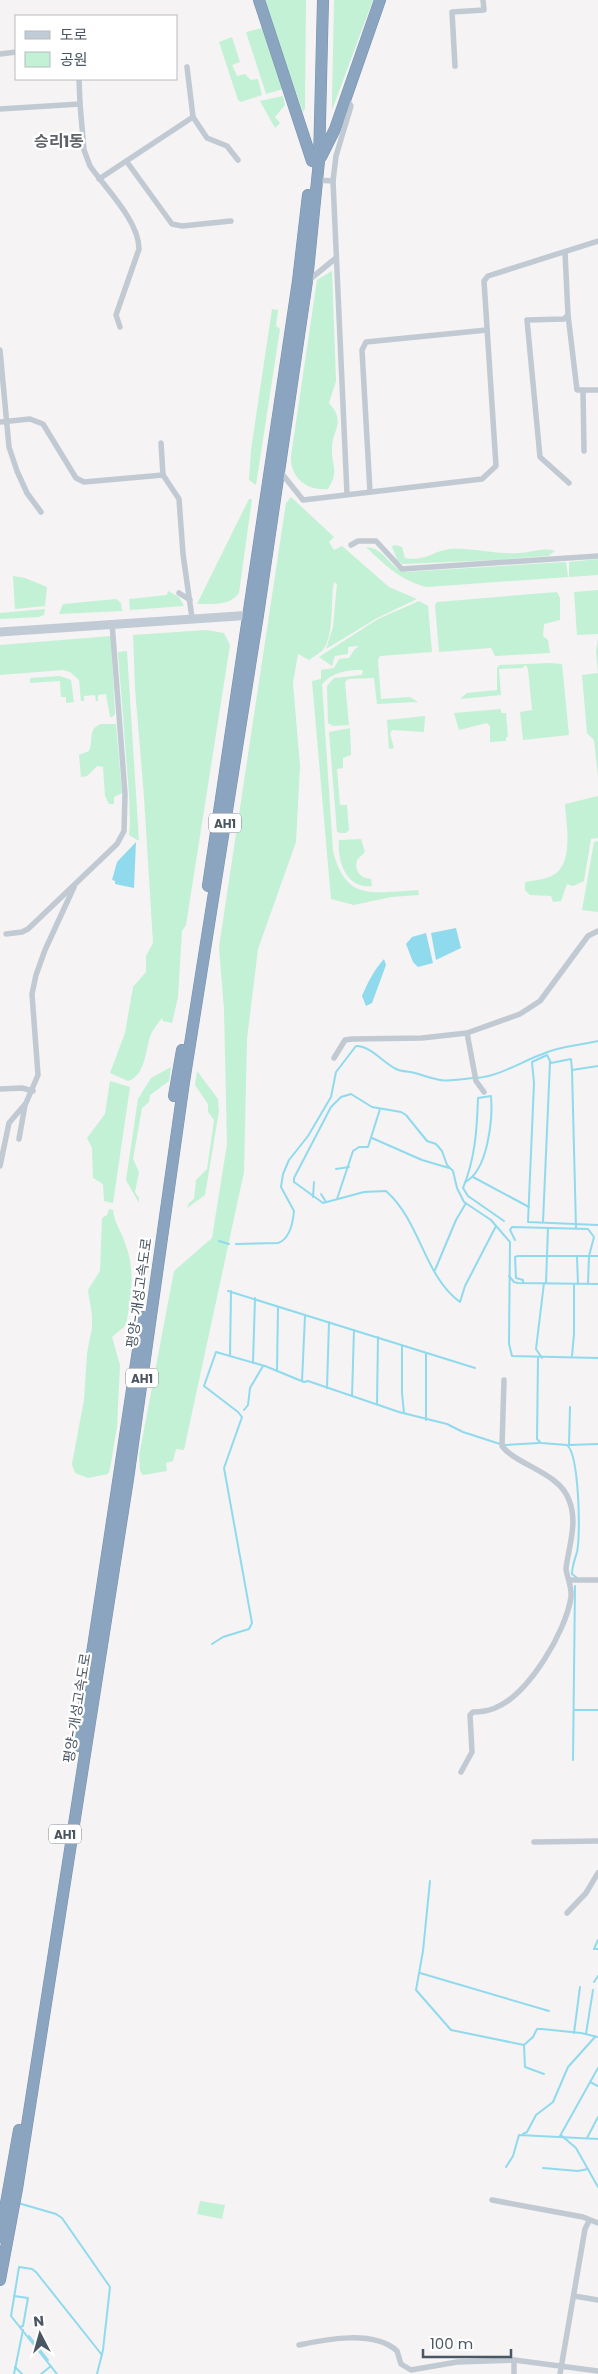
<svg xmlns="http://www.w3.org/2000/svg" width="598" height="2374" font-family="Poppins,'Noto Sans KR',sans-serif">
  <rect width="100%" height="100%" fill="#f5f3f3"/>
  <g fill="#c3f1d5">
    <path d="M263,0h43l-1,109 -2,3z"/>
    <path d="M334,0h39l-41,110v-7z"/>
    <path d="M262,28l21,61 -17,5 -20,-62z"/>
    <path d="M232,37l8,25 -8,3 5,11 8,-2 6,6 7,-1 4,16 -21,7 -3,-2 -19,-58z"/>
    <path d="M283,96l2,9 -10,12 5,6 -5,5 -15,-27z"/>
    <path d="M332,271l4,110 -7,22c17,19 4,26 3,44 -1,19 8,23 -4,42 -21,2 -38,-11 -37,-33l26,-176z"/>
    <path d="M272,309l6,1 -2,16 4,3 -24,156 -7,-5 2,-30z"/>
    <path d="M291,497l43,40 -5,5 5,8 8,-4 47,41 28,12 -40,19 -51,31 7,-22 4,-43 -3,-2c-4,18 1,55 -12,69 -4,3 -9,6 -13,9l-11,-6 -5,29 7,83 -4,76 -38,107 -11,90 -3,133 -60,278 -8,-1 -3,12 -7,2 1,8 -24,4 -3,-4 -1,-15 35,-185 38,-33 15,-94 -3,-134 -5,-63 67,-444z"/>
    <path d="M249,499h3l-13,94c-9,13 -28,11 -42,11z"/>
    <path d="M394,545l8,2 3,11c20,4 28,-7 45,-9 21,-2 48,6 70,4 12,-1 24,-6 35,-2l-7,5 -52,4 -93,4 -5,-3 -6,-14z"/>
    <path d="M366,547c19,1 23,21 39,25l161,-10 2,15 -141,10c-26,-6 -42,-22 -61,-40z"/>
    <path d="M598,559v16l-29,2v-15z"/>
    <path d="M13,576l12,2 22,9 -2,19 -30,3z"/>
    <path d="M598,590v44l-21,1 -3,-43z"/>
    <path d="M168,591l11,6 5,9 -54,4 -1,-11 38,-4z"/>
    <path d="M557,592l3,6v22l-16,4 -1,12 5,4 2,13 -55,3 -4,-8 -52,4 -4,-47 2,-3z"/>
    <path d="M116,599l5,4 1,8 -63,3 4,-10z"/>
    <path d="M419,601l9,5 4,46 -52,4 -2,4 3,39 29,-2 8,5 -41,2 -3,-26 -26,1 -3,3 4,43 -16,1 -5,-3 -1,-37 7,-8 28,-3 1,-5c-17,0 -30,2 -41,14l11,167c13,52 41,41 85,39l1,5 -28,2 -37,8 -23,-6 -19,-218 9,-2v-9l13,-2 5,-9 10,-1 5,-8 5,-4 -11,1v7l-13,2 -3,10 -13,-9 59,-38z"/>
    <path d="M45,609l-1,6 -5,2 -39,2v-6z"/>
    <path d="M206,630l18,3 6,12 -44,280 -4,6 -4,66 -6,26 -9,-2 -1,-3c-4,5 -8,10 -11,16 -6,16 -5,41 -23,47l-18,-8 15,-40 8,-46 13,-15v-16l7,-13 -9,-146 -9,-109 -2,-53z"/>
    <path d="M111,636l4,78 -3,3h-2l-4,-23 -8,1v6h-2l-1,-6 -11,1v5h-3l-2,-21 -9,-8 -7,-2 -63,5v-30z"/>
    <path d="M598,638v139l-4,-37 -7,-7 -5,-58 16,-2 -2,-21z"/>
    <path d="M127,651l12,190 -10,-6 1,-11 -1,-30 -11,-142z"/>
    <path d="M550,663l12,1 7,71 -46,5 -3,-28 12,-2 -4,-41 -2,-4 -4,3 -23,1 2,26 -41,4 7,-6 30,-3v-22l2,-3z"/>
    <path d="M60,676l11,4 3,22 -8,1v-6h-5l-1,-16 -30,2v-5z"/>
    <path d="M501,709v4h5l2,24h-2v4l-16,1v-16l-3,-3 -28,7 -5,-17z"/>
    <path d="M425,716l-1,16 -32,-2 -2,4 4,14 -5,1 -2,-29z"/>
    <path d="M101,724h15l6,69 -8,4v7h-5l-4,-8 -2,-29 -6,-1 -10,10 -6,1 -2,-22 10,-4c5,-11 -2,-22 12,-27z"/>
    <path d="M350,728l1,27 -8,3v10l-6,1 3,36h7l2,25 -3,3h-6l-3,-1 -8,-100z"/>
    <path d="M598,796v42l-7,1 -7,42 -11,5 -6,-2 -6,17 -8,1 -2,-6 -21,-1 -5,-5v-8c10,-2 21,-2 30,-8 19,-13 11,-51 10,-70z"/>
    <path d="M361,839l4,13 -8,8c-3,11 3,18 14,19l1,7c-26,3 -35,-25 -33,-46z"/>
    <path d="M598,841v71l-16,-2 12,-68z"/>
    <path d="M171,1067l-2,14 -19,14 -1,7 -7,6 -9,51 6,13 -4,20 4,6v5l-13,-23 12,-81 13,-21z"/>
    <path d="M197,1071l21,28 1,12 -14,84 -18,13 2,-5 5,-4 2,-19 11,-11 7,-49 -6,-8v-8l-13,-19z"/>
    <path d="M110,1081l20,6 -17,116 -9,-2 -1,-17 -10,-6 -1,-30 -5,-10 18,-24z"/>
    <path d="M109,1209l4,1c1,12 8,21 12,33 11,28 6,53 1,82l-14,12 8,28 -3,62 -7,42 -2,5 -20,4 -13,-5 -3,-9 12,-64 3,-47 5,-25v-13l-4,-25 12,-19 2,-53 5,-3z"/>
    <path d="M200,2201l25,4 -3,14 -25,-5z"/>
  </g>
  <g fill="#90daee">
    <path d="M136,842l-2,46 -19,-4v-3l-3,-1 5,-18z"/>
    <path d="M456,928l5,20 -25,12 -5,-27z"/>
    <path d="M426,933l7,30 -15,4 -5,-5 -7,-18 6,-7z"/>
    <path d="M384,959l2,6 -14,38 -6,3 -4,-10c6,-14 12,-26 22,-37z"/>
  </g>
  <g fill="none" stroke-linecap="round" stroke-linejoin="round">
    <g stroke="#90daee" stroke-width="2">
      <path d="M598,1066l-26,4 -1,-11 -20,4 -4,-8 -15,7 2,21 -6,139 70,3"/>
      <path d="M572,1070l4,158"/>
      <path d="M476,1078c25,-2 46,-17 69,-25 16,-7 36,-8 53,-12"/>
      <path d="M372,1138l50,22 27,8"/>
      <path d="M336,1169l13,-2"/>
      <path d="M473,1177l56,30"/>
      <path d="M465,1182c23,-11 28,-64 26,-86l-13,2c-1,32 -3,61 -15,90l5,8 36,25"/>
      <path d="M321,1194l5,8"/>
      <path d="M313,1197l1,-15"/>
      <path d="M337,1199l16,-48 6,-4h9l12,-38"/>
      <path d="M543,1222l7,-160"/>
      <path d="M496,1226l-31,60 -5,16c-36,-26 -39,-80 -74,-111l-22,1 -41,11 -29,-21v-4l37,-71 10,-10 10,-3 21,13 29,5 5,3 21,26 9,3 6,7 5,14 6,6 4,17 7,14 27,18 19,22 -1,102 3,12 86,2"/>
      <path d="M515,1240l-5,-10 2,-3 76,2 6,8 -5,19 -1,28"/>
      <path d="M219,1241l10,3"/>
      <path d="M236,1244l42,-1c12,-4 15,-21 16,-32l-13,-24 2,-13 6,-14 19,-24 23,-39 5,-25 20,-26c13,-1 28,17 40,23 6,3 13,2 19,4 28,9 28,9 58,5"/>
      <path d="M577,1257l1,27"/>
      <path d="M435,1270l21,-50 10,-17"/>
      <path d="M509,1276l5,6 4,1 80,1"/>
      <path d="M523,1283v-3l-7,-2 -1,-21 3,-1h80"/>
      <path d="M546,1283l2,-55"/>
      <path d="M228,1291l247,77"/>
      <path d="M402,1346v47l2,20"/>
      <path d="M426,1353v67"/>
      <path d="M230,1356l1,-65"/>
      <path d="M572,1356l2,-22v-50"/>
      <path d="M538,1358l-1,81 4,4 26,2c12,9 14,90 10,107 -2,7 -5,14 -5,22l5,4"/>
      <path d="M542,1358l-6,-9 8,-66"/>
      <path d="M253,1363l2,-65"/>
      <path d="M277,1371l1,-64"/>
      <path d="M302,1381l3,-65"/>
      <path d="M327,1388l2,-66"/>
      <path d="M352,1396l2,-66"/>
      <path d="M377,1404l1,-67"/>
      <path d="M244,1410l4,-5 2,-17 13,-22"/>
      <path d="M505,1445l34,-2"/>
      <path d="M569,1445l1,-38"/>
      <path d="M569,1445l29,-1"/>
      <path d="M212,1644l11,-7 26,-8 3,-6 -28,-155 18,-51 -4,-5 -34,-26 12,-34 49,14 39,16 4,-1 91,31 48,12 16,8 37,12"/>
      <path d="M574,1710h24"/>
      <path d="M573,1760l2,-174"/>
      <path d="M430,1881l-7,70 -7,39 35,40 73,15 9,-8 4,-8h5l39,4 17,4"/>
      <path d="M598,1940l-4,9h4"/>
      <path d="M420,1973l129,38"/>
      <path d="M594,1982l4,-6"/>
      <path d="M574,2033l6,-46"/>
      <path d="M586,2034l7,-44"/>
      <path d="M524,2045l1,22 19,7"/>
      <path d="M590,2082l8,4"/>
      <path d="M523,2134l4,-2 9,-17 17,-13 15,-35 27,-30"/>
      <path d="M560,2136l38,-68"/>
      <path d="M562,2136l14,12 22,39"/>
      <path d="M587,2138l11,-21"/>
      <path d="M506,2167l7,-11 6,-21 79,4"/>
      <path d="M543,2168l35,3 10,-2"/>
      <path d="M18,2203l38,11 6,4 48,69 -7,63 -6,24"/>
      <path d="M14,2296l14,2 -5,28 -3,1"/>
      <path d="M29,2336l19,24"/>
      <path d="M15,2367l7,7"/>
      <path d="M14,2374l9,-44"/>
      <path d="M41,2374l10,-8"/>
      <path d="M57,2374l-46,-58 8,-49 13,2 4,3 66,83"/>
    </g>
    <g stroke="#7690ad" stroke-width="12">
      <g id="highway">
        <path d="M259,0l53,161"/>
        <path d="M321,157l14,-28 45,-129"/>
        <path d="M208,886l90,-605 10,-86"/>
        <path d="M174,1096l8,-46"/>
        <path d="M78,1746l65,-429"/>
        <path d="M0,2237l19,-107"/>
        <path d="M0,2280l17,-91 111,-710 56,-397 74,-467 49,-334 12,-120 4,-161"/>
      </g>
    </g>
    <g stroke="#c1cad2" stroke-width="5.5">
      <path d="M0,54l16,-2"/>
      <path d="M455,66l-3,-54 32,-2 -1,-10"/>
      <path d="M187,67l6,50 14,21 20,8 11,14"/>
      <path d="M346,98l5,8 -15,50 -3,25 14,313"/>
      <path d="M80,104l4,46 6,16c16,23 49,55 49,83l-23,66 4,12"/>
      <path d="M0,109l80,-5 -1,-25"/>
      <path d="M127,162l45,62 10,2 49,-5"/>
      <path d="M99,179l94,-62"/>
      <path d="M317,180l16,1"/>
      <path d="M565,252l3,63 9,75h21"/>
      <path d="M309,280l27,-22"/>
      <path d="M568,315l-4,4 -37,1 13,137 29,26"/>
      <path d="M0,350l9,97 8,24 10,22 14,19"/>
      <path d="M583,391l1,60"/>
      <path d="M0,422l30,-3 13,5 33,54 8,4 79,-7"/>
      <path d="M161,443l2,32 16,24 4,55 9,64"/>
      <path d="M279,470l24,30 179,-21 14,-13 -12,-185 4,-5 110,-35"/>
      <path d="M370,492l-8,-142 4,-8 121,-12"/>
      <path d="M351,545l7,-4h18l26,28 196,-13"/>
      <path d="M179,593l11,7"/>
      <path d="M6,934l16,-2 6,-3 89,-85 7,-13 1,-37 -13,-171"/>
      <path d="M334,1058l11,-18 7,-1 70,-1 45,-5"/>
      <path d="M0,1089l22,-1 11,3"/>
      <path d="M484,1092l-8,-11 -9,-48 53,-19 20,-13 48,-65 10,-5"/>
      <path d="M19,1139l6,-34"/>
      <path d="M0,1166l9,-43 17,-20 12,-28 -6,-81 4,-19 9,-25 29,-63"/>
      <path d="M571,1580h27"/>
      <path d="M461,1772l11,-20 -2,-37 3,-3c7,0 15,-1 22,-4 33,-13 71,-76 76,-111 1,-12 -5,-22 -5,-29 3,-22 12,-46 3,-68 -10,-28 -53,-35 -67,-54l2,-66"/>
      <path d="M534,1842l64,-1"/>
      <path d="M567,1913l19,-20 12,-20"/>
      <path d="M492,2200l91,17 15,6"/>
      <path d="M574,2296l24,4"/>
      <path d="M299,2345c28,-6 75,-15 98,6l4,13 10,6 46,-8 57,-2 84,11"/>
      <path d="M514,2360v14"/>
      <path d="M560,2374l25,-145 4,-8"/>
    </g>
    <path stroke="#c1cbd6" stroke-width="9" d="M0,632l253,-17"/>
    <use href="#highway" stroke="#8ba5c1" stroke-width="11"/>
  </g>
  <g text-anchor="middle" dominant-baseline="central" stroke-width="4.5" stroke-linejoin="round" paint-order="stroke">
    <g fill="#fff" stroke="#808990" stroke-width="1">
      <rect x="209" y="813.5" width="32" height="19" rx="4"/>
      <rect x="126" y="1368.5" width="32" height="19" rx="4"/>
      <rect x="49" y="1824.5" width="32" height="19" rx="4"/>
    </g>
    <g font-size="12" font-weight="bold" fill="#4a5661">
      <text x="225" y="823">AH1</text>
      <text x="142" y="1378">AH1</text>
      <text x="65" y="1834">AH1</text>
    </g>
    <g font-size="14" fill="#4a5661" stroke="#fff">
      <text transform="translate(139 1293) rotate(-82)">평양-개성고속도로</text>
      <text transform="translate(77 1708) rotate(-81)">평양-개성고속도로</text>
    </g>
    <g font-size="16" font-weight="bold" fill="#5f6368" stroke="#fff">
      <text x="59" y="141">승리1동</text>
    </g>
  </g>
  <rect x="15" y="15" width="162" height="65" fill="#ffffff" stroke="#b7bbc0"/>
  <rect x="25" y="31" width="25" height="8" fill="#c1cbd6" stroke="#b7bbc0"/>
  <text x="60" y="40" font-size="15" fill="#4a5661">도로</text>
  <rect x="25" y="52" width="25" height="15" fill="#c3f1d5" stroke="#b7bbc0"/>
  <text x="60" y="65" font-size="15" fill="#4a5661">공원</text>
  <g transform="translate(40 2334) rotate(354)" stroke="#ffffff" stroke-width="4" paint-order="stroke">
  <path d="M0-4L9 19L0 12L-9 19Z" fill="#4a5661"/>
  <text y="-8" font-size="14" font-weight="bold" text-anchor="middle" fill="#4a5661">N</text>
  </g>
  <path d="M423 2349v8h88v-8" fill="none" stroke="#4a5661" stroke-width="2.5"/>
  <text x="430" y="2349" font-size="15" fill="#4a5661" stroke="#ffffff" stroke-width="4" paint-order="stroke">100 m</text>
</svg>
